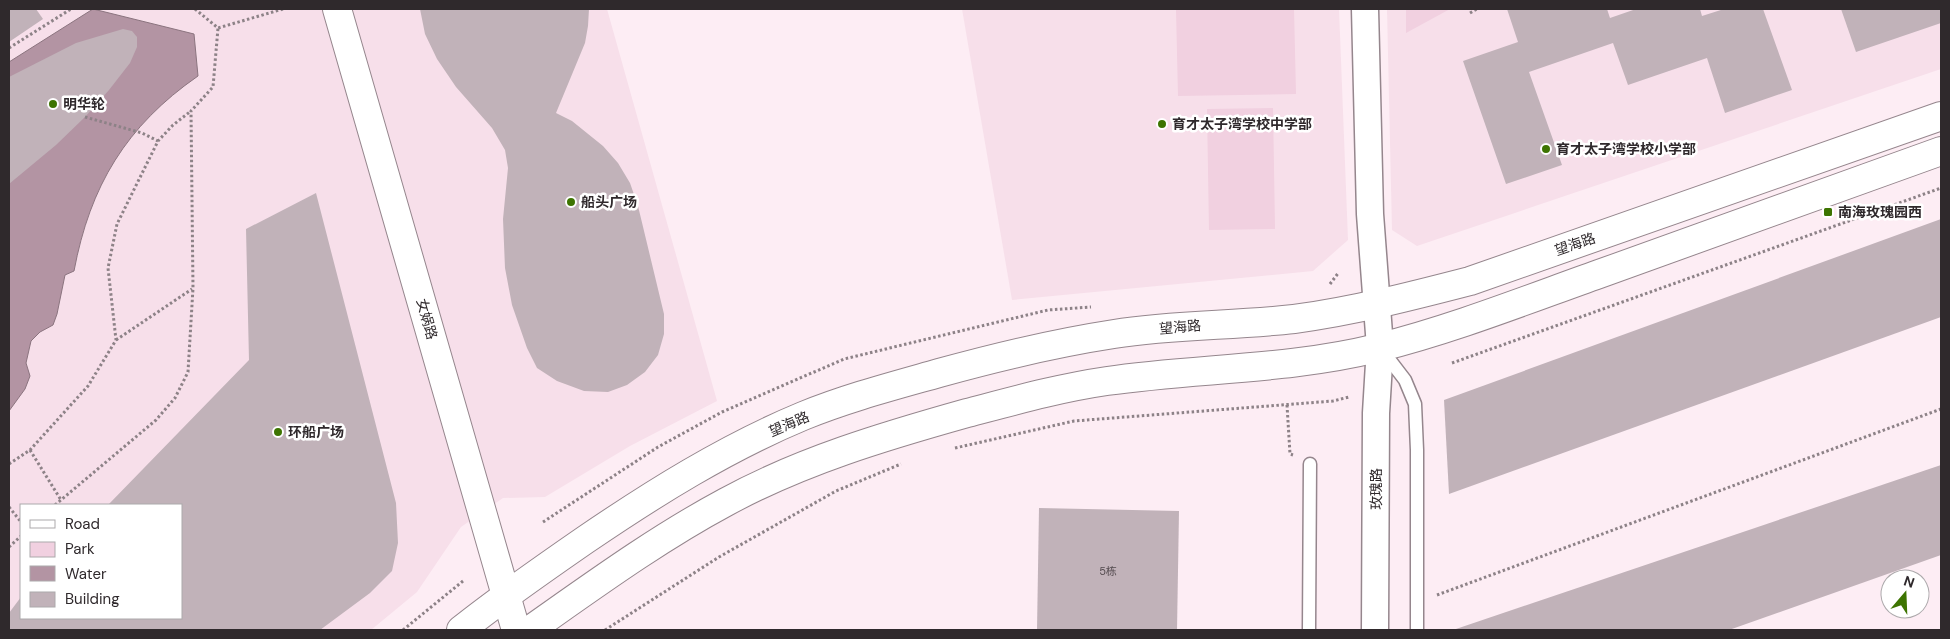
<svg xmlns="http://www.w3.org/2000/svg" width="1950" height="639" font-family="'DM Sans','Noto Sans SC',sans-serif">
  <rect width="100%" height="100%" fill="#fdedf4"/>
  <g fill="#f7dfea" fill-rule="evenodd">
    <path d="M9,9h598l110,392 -87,45 -85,51 -42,1 -42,29 -44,65 -46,38h-362zM21,505h160v113h-160z"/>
    <path d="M962,9h377l9,231 -35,31 -301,29z"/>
    <path d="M1387,9h554v60l-524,177 -25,-16z"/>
  </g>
  <g fill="#f1d0e0">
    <path d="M1176,9h118l2,85 -118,2z"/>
    <path d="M1406,9h44l-44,24z"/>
    <path d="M1273,108l2,121 -66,1 -2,-121z"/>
  </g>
  <path fill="#b394a3" stroke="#8b747f" d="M93,9l101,25 4,42c-72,50 -108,110 -124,195l-9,4 -8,39 -4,11 -13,7 -9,9 -5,22 4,13 -5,13 -16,22v-349z"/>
  <g fill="#c1b2b9">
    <path d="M9,9h27l7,10 -34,23z"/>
    <path d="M420,9h169l-1,17 -3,17 -29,70 16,8 31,25 15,17 12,20 8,23 26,108v20l-6,21 -13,17 -18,13 -19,7 -24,-1 -27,-10 -20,-13 -10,-20 -15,-43 -7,-37 -2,-49 5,-51 -3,-18 -13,-22 -36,-41 -19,-28 -12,-25z"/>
    <path d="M1507,9h100l3,9 26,-9h64l2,7 22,-7h39l29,81 -67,23 -18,-55 -79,27 -15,-42 -84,29 33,93 -56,19 -43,-123 55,-19z"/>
    <path d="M1841,9h100v14l-85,29z"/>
    <path d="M123,29l9,2 5,6v10l-7,16 -21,27 -24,27 -29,28 -47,39v-107l67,-34z"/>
    <path d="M316,193l80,310 2,40 -6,28 -22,22 -50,37h-311v-17l12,-16v21h160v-113h-73l141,-145 -3,-131z"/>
    <path d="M1941,219v98l-492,177 -5,-94z"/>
    <path d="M1941,465v90l-212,75h-276z"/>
    <path d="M1039,508l140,3 -2,119h-140z"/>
  </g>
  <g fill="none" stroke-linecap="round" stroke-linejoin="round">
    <g stroke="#95868d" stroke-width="15">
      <g id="service">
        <path d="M1382,350l23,30 10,24 2,46v180"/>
        <path d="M1309,630l1,-166"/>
      </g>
    </g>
    <g stroke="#95868d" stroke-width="29">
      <path id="minor" d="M1365,9l5,205 10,133 -4,66 -1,217"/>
    </g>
    <g stroke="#95868d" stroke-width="30">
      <path id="tertiary" d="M337,9l179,621"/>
    </g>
    <g stroke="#95868d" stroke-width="30">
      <g id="primary">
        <path d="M461,630c40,-32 82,-61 124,-90 69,-47 141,-92 218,-124 44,-18 90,-30 136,-43 58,-16 116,-30 175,-39 60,-10 120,-8 180,-15 60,-8 118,-23 176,-38l471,-165"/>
        <path d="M530,630c64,-45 127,-91 196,-128 75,-41 159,-66 241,-89 46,-12 92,-25 140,-32 90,-13 181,-11 270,-33 76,-19 149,-48 222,-74 114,-41 228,-82 342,-123"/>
      </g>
    </g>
    <g stroke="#8d8287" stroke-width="3" stroke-dasharray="2.5 2.5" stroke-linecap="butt">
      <path d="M195,9l23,19 65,-19"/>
      <path d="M1470,13l7,-4"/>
      <path d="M9,48l62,-39"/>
      <path d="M85,117l57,16 16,8"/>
      <path d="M1330,284l9,-12"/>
      <path d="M116,340l76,-51"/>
      <path d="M1452,363l489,-175"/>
      <path d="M1287,405l3,49 3,1"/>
      <path d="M955,448l119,-27 259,-20 16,-4"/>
      <path d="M30,450l31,50"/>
      <path d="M9,464l21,-14 58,-64 28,-46 -8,-72 9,-44 41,-83 15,-16 18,-14"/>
      <path d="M55,505l101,-85 19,-22 13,-26 5,-84 -2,-177 22,-24 5,-59"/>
      <path d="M9,507l12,15"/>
      <path d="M543,522l115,-75 64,-35 122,-53 204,-49 43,-3"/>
      <path d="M9,547l12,-11"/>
      <path d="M1437,595l504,-186"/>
      <path d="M403,630l60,-49"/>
      <path d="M605,630l114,-73 117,-66 65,-27"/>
    </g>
    <use href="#service" stroke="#fff" stroke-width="12"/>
    <use href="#minor" stroke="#fff" stroke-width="26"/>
    <use href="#tertiary" stroke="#fff" stroke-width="28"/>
    <use href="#primary" stroke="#fff" stroke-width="28"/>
  </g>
  <g fill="#3d7401" stroke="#fff" stroke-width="2">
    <circle cx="53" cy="104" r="5"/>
    <circle cx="1162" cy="124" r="5"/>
    <circle cx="1546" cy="149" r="5"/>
    <circle cx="571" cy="202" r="5"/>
    <rect x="1823" y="207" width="10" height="10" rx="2.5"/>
    <circle cx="278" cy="432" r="5"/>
  </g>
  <g text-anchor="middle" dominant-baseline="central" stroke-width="5" stroke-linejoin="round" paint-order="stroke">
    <g font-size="11" fill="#544b4f">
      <text x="1108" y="571">5栋</text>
    </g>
    <g font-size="14" font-weight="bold" fill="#2f292c" stroke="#fff" text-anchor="start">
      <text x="63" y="104">明华轮</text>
      <text x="1172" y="124">育才太子湾学校中学部</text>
      <text x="1556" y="149">育才太子湾学校小学部</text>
      <text x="581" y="202">船头广场</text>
      <text x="1838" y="212">南海玫瑰园西</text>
      <text x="288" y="432">环船广场</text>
    </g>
    <g font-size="14" fill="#2f292c" stroke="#fff">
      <text transform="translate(1575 244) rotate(-19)">望海路</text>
      <text transform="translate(427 319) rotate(74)">女娲路</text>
      <text transform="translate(1180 327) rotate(-5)">望海路</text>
      <text transform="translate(789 424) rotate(-23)">望海路</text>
      <text transform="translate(1376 489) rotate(-90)">玫瑰路</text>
    </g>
  </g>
  <rect width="1950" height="639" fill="none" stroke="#2f292c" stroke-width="20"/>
  <rect x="20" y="504" width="162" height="115" fill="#ffffff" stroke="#aca9ab"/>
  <rect x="30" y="520" width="25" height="8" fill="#ffffff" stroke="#aca9ab"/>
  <text x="65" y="529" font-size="15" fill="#2f292c">Road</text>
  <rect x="30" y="542" width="25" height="15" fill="#f1d0e0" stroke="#aca9ab"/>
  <text x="65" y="554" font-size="15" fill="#2f292c">Park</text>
  <rect x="30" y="566" width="25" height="15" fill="#b394a3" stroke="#aca9ab"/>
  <text x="65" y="579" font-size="15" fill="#2f292c">Water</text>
  <rect x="30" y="592" width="25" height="15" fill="#c1b2b9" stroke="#aca9ab"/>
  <text x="65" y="604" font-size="15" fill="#2f292c">Building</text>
  <g transform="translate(1905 594) rotate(19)"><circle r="24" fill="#ffffff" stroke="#aca9ab"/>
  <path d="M0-4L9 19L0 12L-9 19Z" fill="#3d7401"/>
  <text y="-8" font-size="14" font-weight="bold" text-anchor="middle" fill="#2f292c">N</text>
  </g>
</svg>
